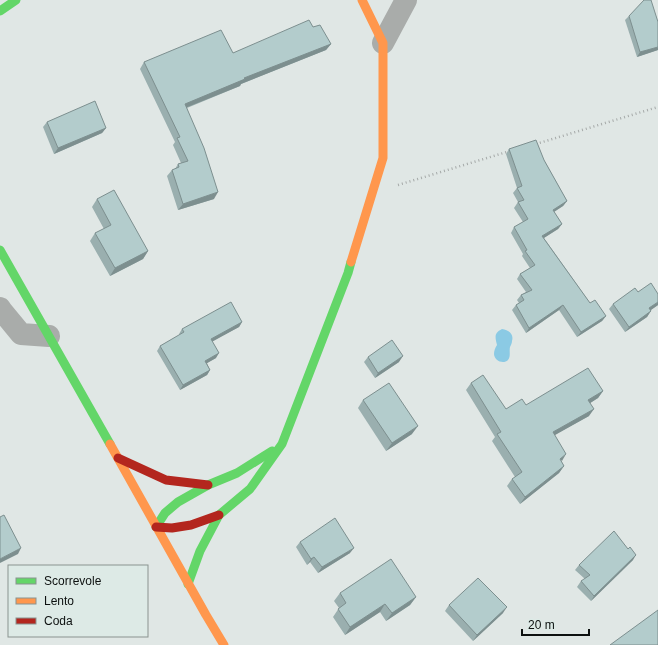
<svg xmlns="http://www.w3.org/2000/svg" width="658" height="645" font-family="Helvetica,sans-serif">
  <rect width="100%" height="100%" fill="#e0e7e5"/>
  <path fill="#8bcae4" d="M502,329c7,1 12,5 10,12 0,2 -1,4 -2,6 -1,5 1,9 -2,13 -5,5 -14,0 -14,-6 0,-3 1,-6 3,-9 -2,-8 -3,-12 5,-16z"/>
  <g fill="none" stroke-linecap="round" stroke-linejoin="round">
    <g stroke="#a5a9a8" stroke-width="2.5" stroke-dasharray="1 3" stroke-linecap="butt">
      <path d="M536,144l122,-37"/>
      <path d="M398,185l112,-34"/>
    </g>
    <g stroke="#a9acaa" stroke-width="22">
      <path d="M383,43l23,-43"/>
      <path d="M0,308l2,3 19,23 28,2"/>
    </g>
    <g stroke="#63d668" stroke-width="9">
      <path d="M0,11l16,-11"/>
      <path d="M0,250l110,194"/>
      <path d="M156,527l9,-14 13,-11 30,-17 29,-12 35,-22"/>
      <path d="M188,584l12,-33 19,-36 31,-26 32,-45 66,-171 3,-11"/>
    </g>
    <g stroke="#ff974d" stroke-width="9">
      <path d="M351,262l32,-104v-115l-21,-43"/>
      <path d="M110,444l96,171 18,30"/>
    </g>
    <g stroke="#b3261e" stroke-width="9">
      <path d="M118,458l48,22 42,5"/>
      <path d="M156,527l16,1 19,-3 28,-10"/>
    </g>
  </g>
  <g fill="#9aafaf">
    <path d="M629,16l29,34 -21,7 -12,-37z"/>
    <path d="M313,27l18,17 -5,6 -85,34 -1,2 -53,22 27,91 -36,11 -11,-34 5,-6 3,-1 3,-5 3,-1 -8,-18 2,-3 -35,-73 4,-7 89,-9z"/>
    <path d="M47,122l59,6 -4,5 -48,21 -11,-27z"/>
    <path d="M509,149l35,11 23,41 -4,5 -9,6 8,12 -4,5 -14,9 46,65 16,13 -4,5 -25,16 -18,-27 -33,23 -14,-23 4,-5 3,-2 -2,-3 4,-5 5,-3 -9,-13 3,-5 10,-6 -8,-12 1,-2 -12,-21 3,-6 9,-5 -9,-14 4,-6 -5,-9 4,-5 -11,-34z"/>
    <path d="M97,199l51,52 -5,8 -33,17 -20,-35 5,-8 9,-4 -12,-22z"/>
    <path d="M638,292l20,13 -7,5 -4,7 -22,15 -16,-23 4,-5z"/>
    <path d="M242,322l-3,5 -27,14 4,17 -9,5 3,7 -3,5 -27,15 -23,-39 3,-5 20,-11 -1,-1 3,-5z"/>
    <path d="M368,357l31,5 -24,16 -11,-16z"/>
    <path d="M471,383l35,26 97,-18 -5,7 -8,5 -1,13 -35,19 7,26 3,5 -5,7 -39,31 -13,-18 5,-7 3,-2 -23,-36 3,-4 -29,-47z"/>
    <path d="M363,400l49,34 -26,17 -28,-43z"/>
    <path d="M300,542l50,11 -32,20 -8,-11 -3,3 -11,-18z"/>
    <path d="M633,560l-42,41 -14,-14 4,-6 4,-2 -10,-9 4,-5z"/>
    <path d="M340,593l76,4 -6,8 -24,16 -6,-9 -35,23 -12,-18 6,-9 -5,-7z"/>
    <path d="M449,605l54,8 -30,28 -28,-30z"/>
  </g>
  <g fill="#7d8f8f">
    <path d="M331,44l-5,6 -85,34 -1,2 -60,24 5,-6 59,-26z"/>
    <path d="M658,47v3l-21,7 3,-5z"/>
    <path d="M106,128l-4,5 -48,21 4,-6z"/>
    <path d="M218,192l-4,7 -36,11 5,-6z"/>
    <path d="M567,201l-4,5 -14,9 4,-5z"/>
    <path d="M562,224l-4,5 -19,12 3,-5z"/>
    <path d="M148,251l-5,8 -33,17 5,-8z"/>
    <path d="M658,302v3l-13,9 4,-6z"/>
    <path d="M563,305l-4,5 -33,23 3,-5z"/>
    <path d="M651,311l-4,6 -22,15 4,-5z"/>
    <path d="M606,316l-4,5 -25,16 4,-5z"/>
    <path d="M242,322l-3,5 -31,17 3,-5z"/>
    <path d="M219,353l-3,5 -14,8 3,-5z"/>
    <path d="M403,356l-4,6 -24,16 3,-5z"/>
    <path d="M210,370l-3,5 -27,15 3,-5z"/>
    <path d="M603,391l-5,7 -14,9 4,-7z"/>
    <path d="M594,409l-5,7 -41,23 5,-7z"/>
    <path d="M418,426l-6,8 -26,17 6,-8z"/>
    <path d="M566,454l-4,7 -2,-2z"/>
    <path d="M564,466l-5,7 -39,31 5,-7z"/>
    <path d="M21,548l-3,6 -18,9v-4z"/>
    <path d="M354,548l-4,5 -32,20 4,-6z"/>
    <path d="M636,555l-3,5 -42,41 3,-5z"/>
    <path d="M314,557l-4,5 -3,3 4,-6z"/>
    <path d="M416,597l-6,8 -24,16 6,-8z"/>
    <path d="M385,604l-5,8 -35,23 5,-8z"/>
    <path d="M507,607l-4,6 -30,28 4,-6z"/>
  </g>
  <g fill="#b3cccc" stroke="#7d8f8f">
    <path d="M644,0h7l7,22v25l-18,5 -11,-36z"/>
    <path d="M309,20l4,7 7,-2 11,19 -87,34 1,1 -60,25 19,44 14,44 -35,12 -11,-34 7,-3 -1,-3 10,-3 -11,-23 3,-1 -36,-75 77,-32 12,23z"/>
    <path d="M95,101l11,27 -48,20 -11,-26z"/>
    <path d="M536,140l8,20 23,41 -14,9 9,14 -20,12 48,67 5,-3 11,16 -25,16 -18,-27 -34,23 -13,-23 8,-5 -3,-5 11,-5 -12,-16 15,-9 -10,-14 2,-1 -13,-23 14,-8 -10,-17 6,-2 -7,-12 5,-2 -13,-37z"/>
    <path d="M114,190l34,61 -33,17 -20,-35 16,-8 -14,-26z"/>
    <path d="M651,283l7,11v8l-9,6 2,3 -22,16 -16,-23 22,-16 3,4z"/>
    <path d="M231,302l11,20 -31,17 8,14 -14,8 5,9 -27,15 -23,-39 24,-14 -2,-3z"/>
    <path d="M392,340l11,16 -25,17 -10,-16z"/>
    <path d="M588,368l15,23 -15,9 6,9 -41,23 13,22 -6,5 4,7 -39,31 -13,-18 10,-7 -25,-38 4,-2 -30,-49 12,-8 23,34 16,-10 4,6z"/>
    <path d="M389,383l29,43 -26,17 -29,-43z"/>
    <path d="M4,515l17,33 -21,11v-42z"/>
    <path d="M335,518l19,30 -32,19 -8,-10 -3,2 -11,-17z"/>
    <path d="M614,531l14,18 2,-2 6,8 -42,41 -13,-15 9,-6 -11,-10z"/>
    <path d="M391,559l25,38 -24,16 -7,-9 -35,23 -12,-18 8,-6 -6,-10z"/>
    <path d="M478,578l29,29 -30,28 -28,-30z"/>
    <path d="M658,610v35h-48z"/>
  </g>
  <rect x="8" y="565" width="140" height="72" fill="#ddeae6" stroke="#8a9390"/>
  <rect x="16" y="578" width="20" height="6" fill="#63d668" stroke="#8a9390"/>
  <text x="44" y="585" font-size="12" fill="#0d1110">Scorrevole</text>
  <rect x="16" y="598" width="20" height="6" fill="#ff974d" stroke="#8a9390"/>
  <text x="44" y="605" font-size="12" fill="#0d1110">Lento</text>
  <rect x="16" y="618" width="20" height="6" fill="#b3261e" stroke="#8a9390"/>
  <text x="44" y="625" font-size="12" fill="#0d1110">Coda</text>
  <path d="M522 629v6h67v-6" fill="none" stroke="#0d1110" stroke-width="2"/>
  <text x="528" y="629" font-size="12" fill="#0d1110" stroke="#ddeae6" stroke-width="3" paint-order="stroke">20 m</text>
</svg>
